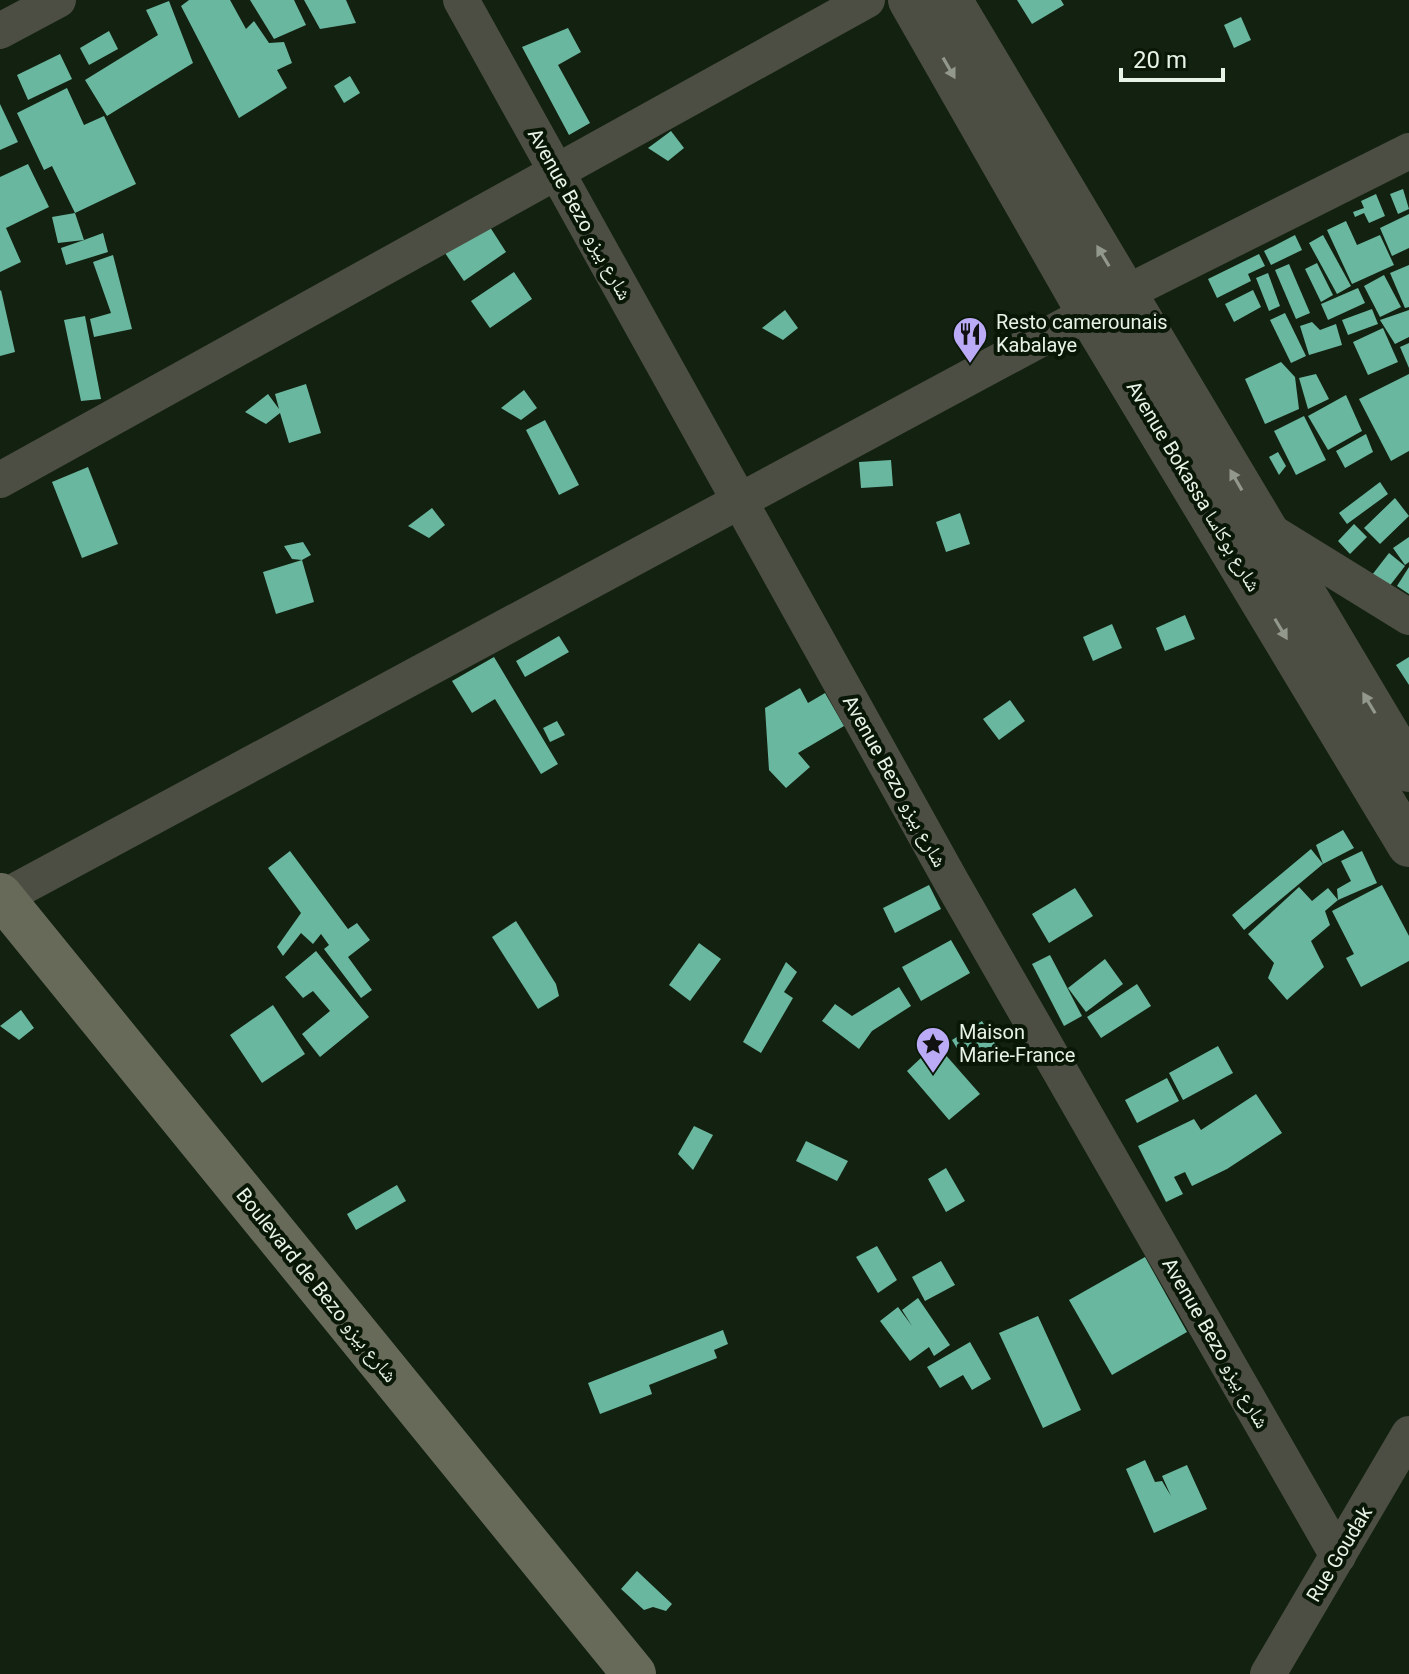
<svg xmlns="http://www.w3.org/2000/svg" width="1409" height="1674" font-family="Roboto,'Noto Naskh Arabic',sans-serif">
  <rect width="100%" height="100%" fill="#122110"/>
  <g fill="#6ab7a0">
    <path d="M189,0h41l16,29 8,-8 15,22 15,-1 8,21 -15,7 10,18 -48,30 -58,-112z"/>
    <path d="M250,0h44l12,25 -32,14z"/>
    <path d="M304,0h42l10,23 -36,6z"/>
    <path d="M1017,0h44l3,5 -32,19z"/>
    <path d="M169,1l24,62 -86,53 -22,-36 73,-45 -12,-25z"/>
    <path d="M1241,17l10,23 -17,8 -10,-23z"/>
    <path d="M568,28l13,24 -23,13 32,58 -21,12 -47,-88z"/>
    <path d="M109,31l9,18 -29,16 -9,-17z"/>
    <path d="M60,54l12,25 -44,21 -11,-25z"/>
    <path d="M350,76l10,17 -16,10 -10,-17z"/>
    <path d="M67,88l17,37 20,-9 32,68 -61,29 -23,-47 -8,4 -27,-57z"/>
    <path d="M0,104l18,38 -18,8z"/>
    <path d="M671,131l13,17 -16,13 -20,-13z"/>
    <path d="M28,164l21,43 -43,21 15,34 -21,10v-95z"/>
    <path d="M1403,189l6,20 -11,5 -8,-20z"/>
    <path d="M1376,194l9,22 -16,7 -5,-10 -9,4 -2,-5 11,-4 -3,-7z"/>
    <path d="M75,213l9,27 19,-7 5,19 -42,13 -5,-17 23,-8 -26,3 -6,-26z"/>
    <path d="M1409,214v34l-17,8 -12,-28z"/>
    <path d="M1346,221l11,24 23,-10 14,30 -42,19 -25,-54z"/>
    <path d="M488,224l18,28 -42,29 -19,-28z"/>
    <path d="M1295,235l7,15 -31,15 -7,-14z"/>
    <path d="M1323,235l28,51 -14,8 -28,-51z"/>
    <path d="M1259,254l6,12 -17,8 3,7 -34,17 -9,-19z"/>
    <path d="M113,255l19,74 -38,8 -4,-18 21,-6 -18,-51z"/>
    <path d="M1317,263l16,32 -12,7 -16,-33z"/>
    <path d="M1289,264l21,49 -14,6 -21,-49z"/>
    <path d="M1409,265v42l-4,1 -15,-35z"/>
    <path d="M514,272l18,27 -42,29 -19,-27z"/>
    <path d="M1268,273l12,33 -11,5 -13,-33z"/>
    <path d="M1384,275l17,32 -21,10 -16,-31z"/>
    <path d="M1358,288l7,15 -37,17 -7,-16z"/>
    <path d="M1,290l14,62 -15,4v-65z"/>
    <path d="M1253,290l8,17 -27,15 -9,-18z"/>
    <path d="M1372,309l6,15 -30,11 -6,-15z"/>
    <path d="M785,310l13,18 -15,12 -21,-12z"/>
    <path d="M1409,310v27l-14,7 -15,-24z"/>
    <path d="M1285,313l21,43 -15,7 -21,-43z"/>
    <path d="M85,316l16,83 -20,2 -17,-81z"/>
    <path d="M1312,322l8,8 16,-6 6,21 -33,10 -9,-29z"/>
    <path d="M1383,328l15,34 -30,13 -15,-33z"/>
    <path d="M1409,343v25l-9,-21z"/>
    <path d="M1281,362l14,15 4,32 -34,15 -20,-45z"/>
    <path d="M1316,374l13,25 -21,10 -9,-31z"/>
    <path d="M1409,374v77l-18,10 -32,-62z"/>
    <path d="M306,384l15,49 -32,10 -9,-30 -14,11 -21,-12 23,-18 11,15 -4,-15z"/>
    <path d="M524,390l13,18 -16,12 -20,-12z"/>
    <path d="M1346,395l16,36 -34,19 -20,-34z"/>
    <path d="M1304,416l22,44 -30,15 -22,-44z"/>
    <path d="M545,420l34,65 -20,10 -33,-65z"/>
    <path d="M1366,434l7,18 -28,16 -9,-17z"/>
    <path d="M1278,452l8,14 -7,9 -10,-18z"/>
    <path d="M891,460l2,26 -32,2 -2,-26z"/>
    <path d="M88,467l30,77 -36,14 -30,-76z"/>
    <path d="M1380,482l8,12 -41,30 -8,-11z"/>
    <path d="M1395,498l14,18 -29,28 -16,-16z"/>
    <path d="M432,508l13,17 -16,13 -21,-12z"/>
    <path d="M960,513l10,31 -24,8 -10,-30z"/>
    <path d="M1354,524l13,13 -17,17 -12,-13z"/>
    <path d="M1409,537v25l-4,3 -12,-17z"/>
    <path d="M303,542l8,13 -9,5 12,42 -38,12 -13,-42 39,-12 -10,-1 -8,-13z"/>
    <path d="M1389,553l16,13 -17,22 -16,-13z"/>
    <path d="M1409,567v27l-12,-8z"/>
    <path d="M1185,615l10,24 -30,12 -9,-23z"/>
    <path d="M1112,624l10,24 -29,13 -10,-24z"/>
    <path d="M559,636l10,16 -44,25 -9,-16z"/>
    <path d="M494,657l64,107 -17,10 -46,-75 -23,14 -20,-32z"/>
    <path d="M1409,657v28l-13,-20z"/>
    <path d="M800,688l8,15 17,-10 19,33 -46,27 12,14 -24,21 -17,-18 -4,-62z"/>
    <path d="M1010,700l15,21 -26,19 -16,-21z"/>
    <path d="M557,721l8,14 -15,7 -7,-14z"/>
    <path d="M1343,830l11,18 -31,16 -79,66 -12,-15 79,-66 12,15 -7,-19z"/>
    <path d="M290,851l58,78 9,-6 13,17 -22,17 24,33 -11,8 -37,-49 5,-4 -8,-11 -8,10 -12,-11 -18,23 -6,-9 24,-34 -33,-45z"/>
    <path d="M1362,851l15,32 -39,17 -1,-11 14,-8 -10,-20z"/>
    <path d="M929,885l12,24 -46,24 -12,-25z"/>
    <path d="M1382,885l27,51v25l-48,26 -15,-29 8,-4 -22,-43z"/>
    <path d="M1299,887l13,14 16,-13 10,12 -13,11 5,14 -19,16 13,26 -37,33 -19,-22 6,-15 -26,-29z"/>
    <path d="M1075,888l18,28 -44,27 -17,-29z"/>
    <path d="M516,921l40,63 3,12 -21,13 -46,-72z"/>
    <path d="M951,940l19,33 -49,28 -19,-34z"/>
    <path d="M699,943l22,16 -31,42 -21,-16z"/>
    <path d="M316,951l53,66 -49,40 -18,-23 28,-23 -17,-20 -10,7 -18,-21z"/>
    <path d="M1050,955l32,61 -18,10 -32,-62z"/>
    <path d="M1105,959l18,25 -37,28 -18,-24z"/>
    <path d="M786,962l11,10 -13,20 9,6 -32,55 -18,-11z"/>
    <path d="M1137,984l14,22 -50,32 -14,-21z"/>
    <path d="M899,987l12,19 -39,25 -13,18 -37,-28 13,-17 17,12z"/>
    <path d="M273,1005l32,49 -43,29 -32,-48z"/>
    <path d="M21,1010l13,18 -15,12 -19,-14z"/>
    <path d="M982,1021l14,24 -30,19 -14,-24z"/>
    <path d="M936,1044l44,50 -31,26 -42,-49z"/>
    <path d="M1218,1046l15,27 -50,27 -14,-27z"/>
    <path d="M1167,1078l12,23 -42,22 -12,-23z"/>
    <path d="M1256,1094l26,39 -55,36 -35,17 -7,-14 -11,5 9,17 -17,8 -28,-56 56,-27 7,11z"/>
    <path d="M694,1126l19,9 -20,35 -15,-16z"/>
    <path d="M806,1141l42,20 -11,20 -41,-20z"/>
    <path d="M946,1168l19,33 -19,11 -18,-33z"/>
    <path d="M397,1185l9,16 -50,29 -9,-16z"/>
    <path d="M877,1246l20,34 -19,13 -22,-36z"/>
    <path d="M1145,1257l42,75 -75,43 -43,-75z"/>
    <path d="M941,1261l14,24 -30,16 -13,-24z"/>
    <path d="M918,1298l32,47 -16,11 -5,-9 -19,14 -30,-40 18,-14 14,19 -10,-16z"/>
    <path d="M1038,1316l43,94 -38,18 -44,-95z"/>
    <path d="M723,1330l5,14 -14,6 3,8 -68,27 3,9 -52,20 -12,-31z"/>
    <path d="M970,1342l21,37 -19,11 -9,-15 -23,13 -13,-21z"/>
    <path d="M1145,1460l10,22 7,-1 9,15 -9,-20 25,-11 20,44 -53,24 -28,-64z"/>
    <path d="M637,1571l35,33 -6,7 -13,-4 -9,3 -23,-21z"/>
  </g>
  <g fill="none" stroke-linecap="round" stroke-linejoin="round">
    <g stroke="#4d4e43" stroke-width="36">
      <path d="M461,0l490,881 387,675"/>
      <path d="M0,31l58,-31"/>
      <path d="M0,480l867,-480"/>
      <path d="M1265,528l144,89"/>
      <path d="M2,898l1124,-605 283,-142"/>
      <path d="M1268,1674l141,-240"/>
    </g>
    <g stroke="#4d4e43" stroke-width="44">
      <path d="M910,0l180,315 319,530"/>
      <path d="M950,0l459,770"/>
    </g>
    <path stroke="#686a59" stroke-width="44" d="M0,895l634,779"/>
  </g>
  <defs><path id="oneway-solid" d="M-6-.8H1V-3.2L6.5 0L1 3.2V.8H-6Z" transform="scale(2)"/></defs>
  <g fill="#93988d">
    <use href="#oneway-solid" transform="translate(949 68) rotate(60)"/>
    <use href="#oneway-solid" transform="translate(1103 256) rotate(-121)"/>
    <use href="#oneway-solid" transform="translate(1236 480) rotate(-120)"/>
    <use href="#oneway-solid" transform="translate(1281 629) rotate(59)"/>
    <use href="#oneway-solid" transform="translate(1369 703) rotate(-121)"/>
  </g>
  <defs>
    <g id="restaurant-pin" transform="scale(1.8)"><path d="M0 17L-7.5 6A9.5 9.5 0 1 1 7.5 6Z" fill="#bbaaf6" stroke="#091707"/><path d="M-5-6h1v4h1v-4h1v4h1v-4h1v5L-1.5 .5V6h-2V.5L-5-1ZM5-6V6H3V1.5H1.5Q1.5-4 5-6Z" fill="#111"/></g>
    <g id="sight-pin" transform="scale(1.8)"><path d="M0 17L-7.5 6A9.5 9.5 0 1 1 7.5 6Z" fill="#bbaaf6" stroke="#091707"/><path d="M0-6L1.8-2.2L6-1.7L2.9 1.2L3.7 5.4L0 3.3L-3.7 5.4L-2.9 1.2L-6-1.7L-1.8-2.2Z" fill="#111"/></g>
  </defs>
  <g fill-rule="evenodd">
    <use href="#restaurant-pin" x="970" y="334"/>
    <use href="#sight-pin" x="933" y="1044"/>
  </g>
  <g text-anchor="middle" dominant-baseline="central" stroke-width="8" stroke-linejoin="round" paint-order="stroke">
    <g font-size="20" fill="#e8f3e7" stroke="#091707">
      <text transform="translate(580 214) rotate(61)">Avenue Bezo شارع بيزو</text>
      <text transform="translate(1194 486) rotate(59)">Avenue Bokassa شارع بوكاسا</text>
      <text transform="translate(895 781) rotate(61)">Avenue Bezo شارع بيزو</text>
      <text transform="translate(317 1285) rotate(51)">Boulevard de Bezo شارع بيزو</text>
      <text transform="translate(1216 1343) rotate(60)">Avenue Bezo شارع بيزو</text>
      <text transform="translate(1339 1554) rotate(-59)">Rue Goudak</text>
    </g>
    <g font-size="20" fill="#e8f3e7" stroke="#091707" text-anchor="start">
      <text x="996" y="322">Resto camerounais<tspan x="996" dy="23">Kabalaye</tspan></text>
      <text x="959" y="1032">Maison<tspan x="959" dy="23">Marie-France</tspan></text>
    </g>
  </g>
  <path d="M1121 68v12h102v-12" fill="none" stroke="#e8f3e7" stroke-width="4"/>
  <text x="1133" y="68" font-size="24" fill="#e8f3e7" stroke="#091707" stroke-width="6" paint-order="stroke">20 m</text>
</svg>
